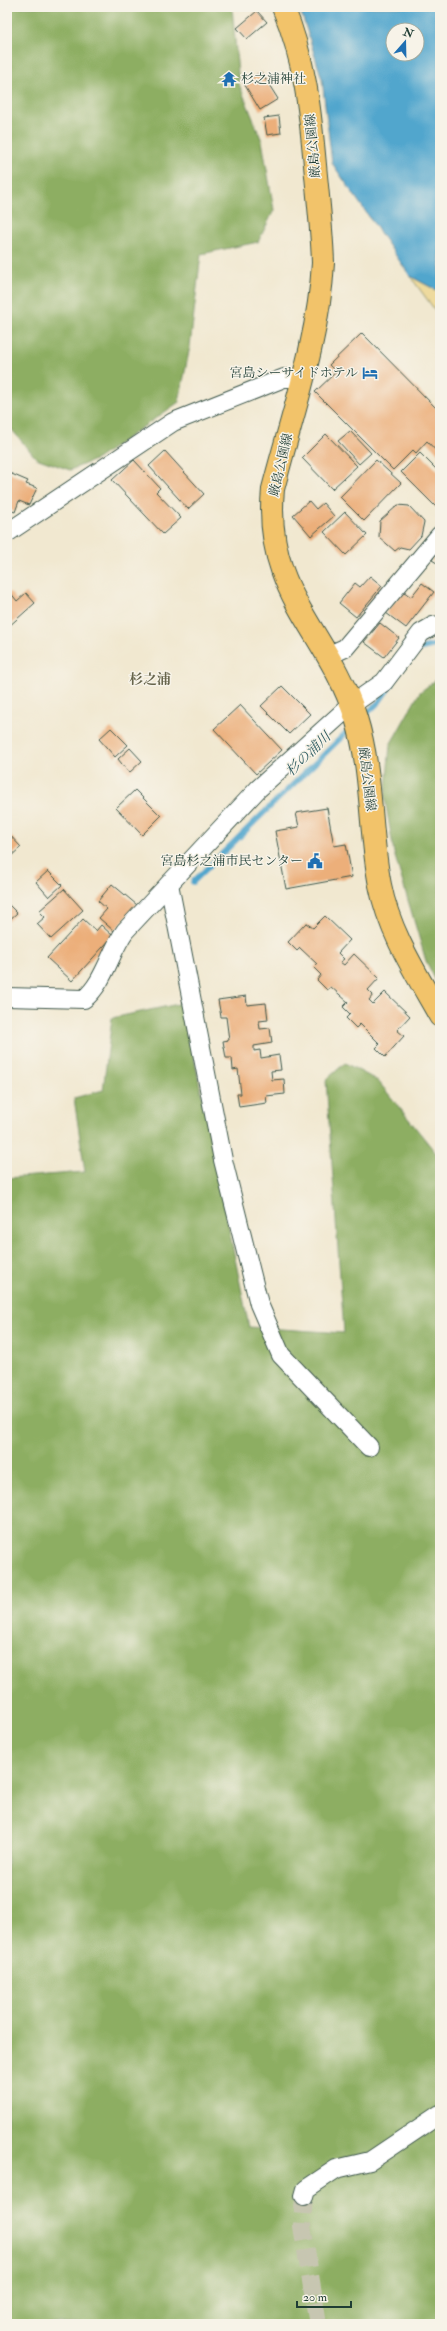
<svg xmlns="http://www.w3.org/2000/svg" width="447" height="2331" font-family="'IM FELL Double Pica','Noto Serif JP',serif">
  <rect width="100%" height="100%" fill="#f7f3e8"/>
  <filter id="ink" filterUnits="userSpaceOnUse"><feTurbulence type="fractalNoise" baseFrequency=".025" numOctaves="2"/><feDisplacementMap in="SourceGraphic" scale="8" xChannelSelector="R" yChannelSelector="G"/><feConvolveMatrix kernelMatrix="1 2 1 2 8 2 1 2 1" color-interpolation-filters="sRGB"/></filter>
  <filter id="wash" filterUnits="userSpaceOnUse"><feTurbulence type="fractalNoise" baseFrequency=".012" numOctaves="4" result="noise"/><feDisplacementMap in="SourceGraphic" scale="16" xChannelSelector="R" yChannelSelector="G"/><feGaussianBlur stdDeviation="0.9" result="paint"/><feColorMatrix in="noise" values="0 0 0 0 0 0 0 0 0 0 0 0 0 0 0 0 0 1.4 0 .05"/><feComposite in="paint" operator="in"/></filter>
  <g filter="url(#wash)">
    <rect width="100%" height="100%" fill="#f1e8d0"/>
    <g fill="#8dae62" stroke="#56764b">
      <path d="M7,7h225l7,77 23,57 12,69 -16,32 -57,12 -11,92 -11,56 -82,57 -27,11 -34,-12 -29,-34z"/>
      <path d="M440,677v312l-14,-28 -32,-108 -9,-54 5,-54 30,-53z"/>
      <path d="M183,1003l66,324 95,6 -18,-253 19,-17 33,18 62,77v1166h-433v-1146l78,-6 -11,-74 29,-8 9,-72z"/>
    </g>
    <path fill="#eeda9e" stroke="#868c69" d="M410,276l30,16v25z"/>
    <path fill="#51a6cd" stroke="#387280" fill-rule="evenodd" d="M298,7h142v285l-30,-16 -78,-113 -10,-84 -19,-61zM393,30h24v24h-24z"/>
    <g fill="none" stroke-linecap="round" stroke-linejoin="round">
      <g stroke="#51a6cd" stroke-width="5.5">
        <path d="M414,650l22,-5"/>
        <path d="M361,719l18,-17 12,-17"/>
        <path d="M193,882l160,-156"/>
      </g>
    </g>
    <g id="blocks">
      <g fill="#ecaf7a">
        <path d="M257,11l10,11 -20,17 -10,-11z"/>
        <path d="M261,72l17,27 -18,11 -17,-28z"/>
        <path d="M279,116l2,17 -14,2 -3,-17z"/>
        <path d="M362,333l78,79v43l-13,-14 -11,12 -3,-3 -20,20 -78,-78 21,-20 -7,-7z"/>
        <path d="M350,431l21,22 -12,11 -21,-23z"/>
        <path d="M326,434l31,32 -25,23 -30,-31z"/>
        <path d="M165,451l39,43 -16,15 -39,-43z"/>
        <path d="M420,453l20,20v38l-39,-39z"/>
        <path d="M134,460l26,28 -4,4 25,26 -18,16 -51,-54z"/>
        <path d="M376,460l25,23 -37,38 -24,-24z"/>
        <path d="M7,472l21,9 -2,3 11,4 -8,17 -10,-4 -4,11 -8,-3z"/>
        <path d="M309,501l7,8 7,-6 11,13 -23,20 -18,-21z"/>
        <path d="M398,505l11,1 15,16 -3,14 -12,13 -9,-2 -5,4 -16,-14 1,-16z"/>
        <path d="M345,512l22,23 -21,20 -22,-23z"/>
        <path d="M440,548v17l-8,-5z"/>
        <path d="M370,576l12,10 -26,31 -17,-14 16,-20 5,4z"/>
        <path d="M422,583l12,9 -28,36 -20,-15 17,-22 8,6z"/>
        <path d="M10,592l7,9 9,-8 9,10 -28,25v-33z"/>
        <path d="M380,623l19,15 -15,19 -20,-15z"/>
        <path d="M282,686l28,28 -21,20 -28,-28z"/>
        <path d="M240,705l42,45 -26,24 -42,-45z"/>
        <path d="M111,728l17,17 -13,12 -16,-18z"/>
        <path d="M130,748l12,13 -13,12 -11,-14z"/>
        <path d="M135,790l26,26 -19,19 -26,-27z"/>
        <path d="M327,808l7,38 12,-2 6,33 -66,12 -11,-58 24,-4 -3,-14z"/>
        <path d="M7,832l14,15 -13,12 -1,-1z"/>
        <path d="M48,871l14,14 -13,12 -13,-15z"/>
        <path d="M112,884l25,21 -23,26 -15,-13 8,-9 -9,-8z"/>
        <path d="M64,889l19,21 -32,29 -14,-15 8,-7 -6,-6z"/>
        <path d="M7,903l10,10 -10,9z"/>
        <path d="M325,916l25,24 -12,13 6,6 -4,3 4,3 10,-11 25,24 -11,12 5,5 -4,5 4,4 12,-12 25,24 -13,14 7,6 -19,21 -9,-9 4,-4 -20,-20 -4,4 -10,-10 4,-4 -7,-7 5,-5 -17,-15 -4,3 -10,-10 4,-5 -7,-7 3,-4 -17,-16 -3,3 -9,-9 18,-19 7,5z"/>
        <path d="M83,919l13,12 5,-6 12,11 -41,45 -25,-23z"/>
        <path d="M246,996l1,9 19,-2 2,17 -9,1 1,8 10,-1 2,15 -18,3v5l6,-1 1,8 18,-3 2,15 -10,1 1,9 12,-1 1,15 -19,2 1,7 -28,4 -2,-13h4l-3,-25 -5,1 -1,-12h-6l-3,-17 6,-1 -3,-23h-5l-3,-17z"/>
      </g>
    </g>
  </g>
  <g filter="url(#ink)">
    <use href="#blocks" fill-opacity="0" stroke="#3e574b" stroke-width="1"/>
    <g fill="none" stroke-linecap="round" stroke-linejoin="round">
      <path stroke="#c7c6b1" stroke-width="18" stroke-dasharray="18 9" stroke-linecap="butt" d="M304,2196l-2,30 16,98"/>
      <g stroke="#3e574b" stroke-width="20">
        <g id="minor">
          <path d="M7,533l166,-111 111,-44h18"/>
          <path d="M327,656l18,-8 95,-113"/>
          <path d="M169,884l54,276 36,144 22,51 88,92"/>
          <path d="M7,997l77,2c20,-16 26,-47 41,-68l133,-142 93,-84 33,-23 37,-49 12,-7 7,-1"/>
          <path d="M304,2196l2,-7 30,-20 34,-8 70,-47"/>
        </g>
      </g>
      <g stroke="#3e574b" stroke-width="24">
        <path id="primary" d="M283,7c22,53 27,102 32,158 3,33 7,65 8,98 -4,76 -31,152 -50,226 -10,104 55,141 83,229 17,54 13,112 24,167 9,47 37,90 60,131"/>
      </g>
      <use href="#minor" stroke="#fff" stroke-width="18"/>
      <use href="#primary" stroke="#f2c36a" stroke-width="22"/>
    </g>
  </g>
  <defs>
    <g id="temple-bare" transform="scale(1.2)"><path d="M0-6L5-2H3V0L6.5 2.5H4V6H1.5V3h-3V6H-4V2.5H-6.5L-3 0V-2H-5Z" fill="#1f6fb2" stroke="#f7f3e8" stroke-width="2.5" paint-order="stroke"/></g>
    <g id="hotel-bare" transform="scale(1.2)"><path d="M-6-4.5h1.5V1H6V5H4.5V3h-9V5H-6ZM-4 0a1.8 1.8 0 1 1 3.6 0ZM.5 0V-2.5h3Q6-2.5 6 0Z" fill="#1f6fb2" stroke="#f7f3e8" stroke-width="2.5" paint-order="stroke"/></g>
    <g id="civic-bare" transform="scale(1.2)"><path d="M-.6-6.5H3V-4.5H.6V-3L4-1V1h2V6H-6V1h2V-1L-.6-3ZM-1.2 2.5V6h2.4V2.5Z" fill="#1f6fb2" stroke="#f7f3e8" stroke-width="2.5" paint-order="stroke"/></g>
  </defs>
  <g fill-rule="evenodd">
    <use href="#temple-bare" x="229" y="79"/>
    <use href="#hotel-bare" x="370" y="373"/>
    <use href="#civic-bare" x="315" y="861"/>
  </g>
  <g text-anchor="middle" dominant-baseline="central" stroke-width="3" stroke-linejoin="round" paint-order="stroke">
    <g font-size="13" fill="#1f3d34" stroke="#f7f3e8" text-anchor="end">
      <text x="241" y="79" text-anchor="start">杉之浦神社</text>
      <text x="358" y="373">宮島シーサイドホテル</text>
      <text x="303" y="861">宮島杉之浦市民センター</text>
    </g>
    <g font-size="13" fill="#1f3d34" stroke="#f7f3e8">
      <text transform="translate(313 146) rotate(-95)">厳島公園線</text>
      <text transform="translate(281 465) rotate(-77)">厳島公園線</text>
      <text transform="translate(367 779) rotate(83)">厳島公園線</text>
    </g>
    <g font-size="14" font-weight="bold" fill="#67654c" stroke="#f7f3e8">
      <text x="150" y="679">杉之浦</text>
    </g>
    <g font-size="14" font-style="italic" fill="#2e5c62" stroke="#f7f3e8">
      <text transform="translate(308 754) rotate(-44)">杉の浦川</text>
    </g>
  </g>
  <rect width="447" height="2331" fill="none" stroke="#f7f3e8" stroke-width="24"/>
  <g transform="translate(405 42) rotate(20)"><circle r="19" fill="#f7f3e8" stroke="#a1aaa0"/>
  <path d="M0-3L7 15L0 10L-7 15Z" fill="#1f6fb2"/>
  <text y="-6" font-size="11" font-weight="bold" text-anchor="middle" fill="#1f3d34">N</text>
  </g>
  <path d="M297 2301v6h54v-6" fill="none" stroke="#1f3d34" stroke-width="2"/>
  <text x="303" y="2301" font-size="12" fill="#1f3d34" stroke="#f7f3e8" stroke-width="3" paint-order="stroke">20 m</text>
</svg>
